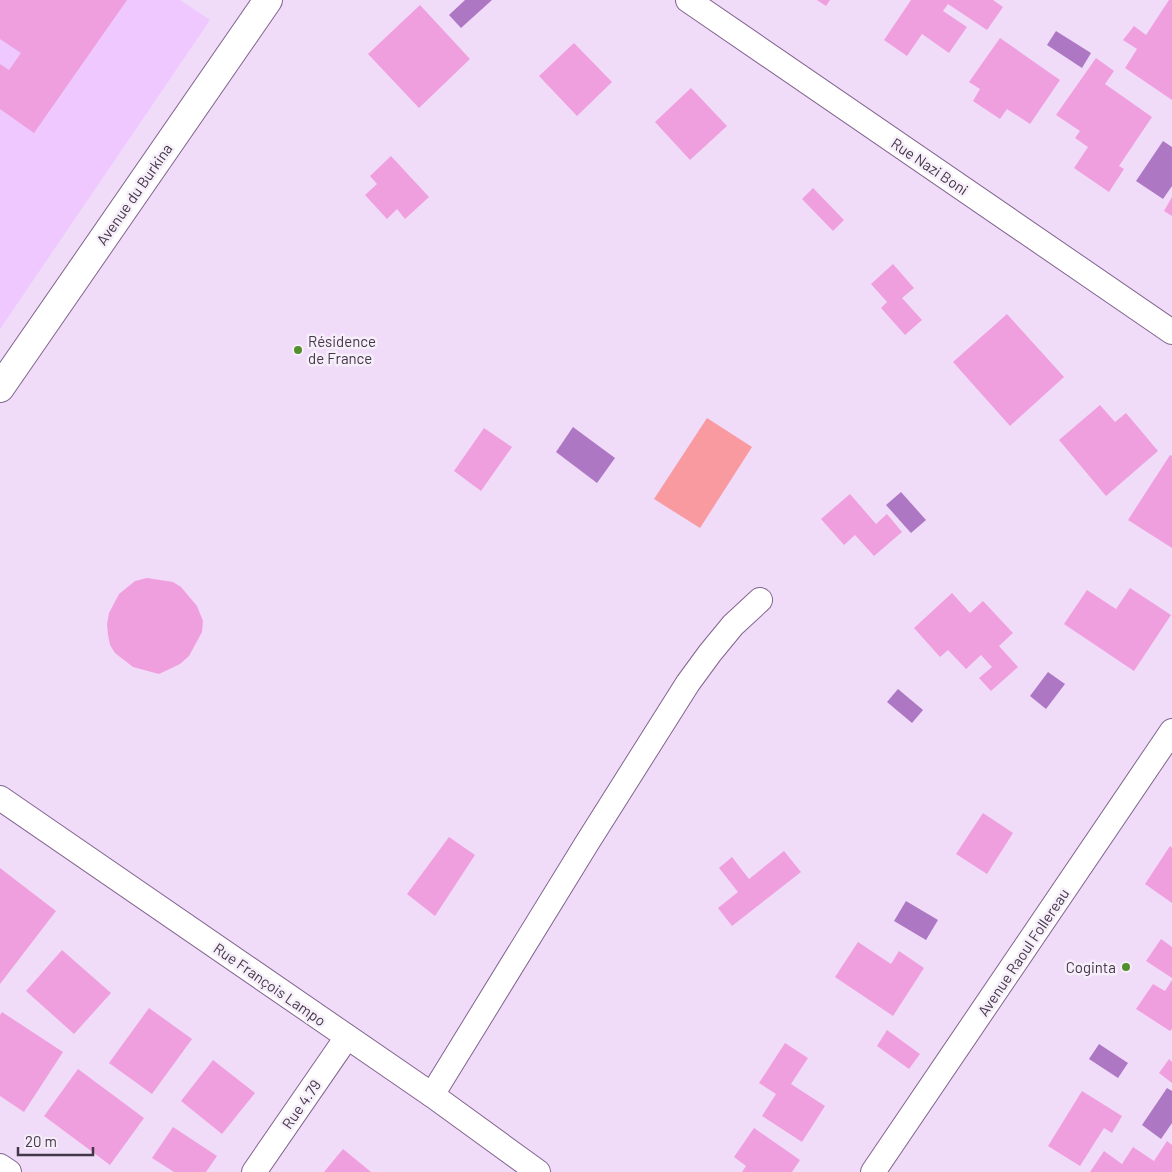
<svg xmlns="http://www.w3.org/2000/svg" width="1172" height="1172" font-family="Barlow,sans-serif">
  <rect width="100%" height="100%" fill="#f0dcf9"/>
  <path fill="#eec8ff" d="M0,0h180l30,20 -210,309z"/>
  <path fill="#f99aa1" d="M707,418l45,29 -52,81 -46,-29z"/>
  <g fill="#ad77c4">
    <path d="M465,0h27l-31,28 -12,-13z"/>
    <path d="M1056,31l35,22 -9,15 -35,-23z"/>
    <path d="M1163,141l9,6v39l-9,13 -27,-18z"/>
    <path d="M573,427l42,31 -18,25 -41,-31z"/>
    <path d="M901,492l25,28 -15,13 -25,-28z"/>
    <path d="M1048,672l17,12 -19,25 -16,-13z"/>
    <path d="M898,689l25,21 -11,13 -25,-21z"/>
    <path d="M906,901l32,19 -12,20 -32,-19z"/>
    <path d="M1099,1044l29,19 -10,15 -29,-19z"/>
    <path d="M1167,1088l5,3v32l-11,16 -19,-14z"/>
  </g>
  <g fill="#f09fde">
    <path d="M0,0h127l-93,133 -34,-24v-45l9,6 12,-17 -21,-14z"/>
    <path d="M817,0h13l-4,6z"/>
    <path d="M911,0h82l10,7 -16,23 -39,-26 -5,7 24,16 -18,26 -27,-19 -15,22 -23,-16z"/>
    <path d="M1169,0h3v100l-47,-32 12,-19 -14,-9 11,-14 12,9z"/>
    <path d="M420,5l50,54 -51,49 -51,-54z"/>
    <path d="M1000,38l60,42 -30,44 -23,-15 -7,10 -27,-18 7,-12 -11,-7z"/>
    <path d="M574,43l38,39 -35,34 -38,-40z"/>
    <path d="M1096,58l18,13 -9,13 47,33 -33,49 5,3 -15,23 -35,-24 14,-21 -13,-9 5,-7 -24,-16z"/>
    <path d="M691,88l36,38 -37,34 -35,-38z"/>
    <path d="M391,156l38,41 -24,22 -8,-10 -10,10 -22,-24 12,-11 -7,-8z"/>
    <path d="M813,188l31,32 -11,11 -31,-32z"/>
    <path d="M1172,197v19l-8,-5z"/>
    <path d="M893,264l21,24 -12,10 20,22 -17,15 -24,-27 6,-6 -16,-18z"/>
    <path d="M1007,314l57,63 -54,49 -57,-64z"/>
    <path d="M1100,405l15,17 11,-9 32,38 -52,45 -47,-56z"/>
    <path d="M484,428l28,19 -31,44 -27,-20z"/>
    <path d="M1170,455l2,1v92l-44,-28z"/>
    <path d="M850,494l26,30 11,-10 15,18 -28,24 -19,-21 -11,10 -23,-26z"/>
    <path d="M147,578l26,4 8,5 16,19 6,15 -1,11 -13,24 -9,8 -21,10 -26,-7 -18,-14 -5,-8 -2,-10 -1,-11 2,-11 10,-19 16,-13z"/>
    <path d="M1130,588l41,27 -37,56 -70,-47 23,-34 29,19z"/>
    <path d="M952,593l18,20 13,-12 30,32 -14,13 19,21 -27,24 -12,-13 13,-11 -11,-12 -15,14 -18,-19 -8,7 -26,-29z"/>
    <path d="M983,813l30,20 -26,41 -31,-20z"/>
    <path d="M449,837l26,18 -40,61 -28,-22z"/>
    <path d="M1170,846l2,2v55l-27,-19z"/>
    <path d="M784,851l17,21 -69,54 -14,-18 20,-16 -19,-24 13,-11 17,22z"/>
    <path d="M0,868l56,43 -56,73z"/>
    <path d="M1161,939l11,8v31l-26,-17z"/>
    <path d="M858,942l33,22 8,-13 25,17 -31,48 -58,-39z"/>
    <path d="M62,950l49,43 -37,41 -48,-43z"/>
    <path d="M1172,980v49l-2,2 -34,-22 17,-25 12,7z"/>
    <path d="M149,1008l43,31 -40,55 -43,-31z"/>
    <path d="M2,1012l61,40 -39,60 -24,-16v-81z"/>
    <path d="M887,1030l33,24 -11,15 -32,-23z"/>
    <path d="M785,1043l23,15 -17,26 34,22 -23,36 -40,-26 14,-22 -17,-11z"/>
    <path d="M1169,1059l3,3v21l-13,-10z"/>
    <path d="M213,1060l42,33 -33,41 -41,-33z"/>
    <path d="M78,1069l66,49 -34,47 -66,-49z"/>
    <path d="M1082,1091l40,25 -10,17 -8,-5 -24,38 -32,-20z"/>
    <path d="M173,1127l44,29 -11,16h-32l-22,-14z"/>
    <path d="M754,1128l46,32 -8,12h-50l4,-6 -12,-9z"/>
    <path d="M1167,1141l5,4v27h-82l14,-21 18,13 11,-17 21,14z"/>
    <path d="M343,1149l28,23h-47z"/>
  </g>
  <g fill="none" stroke-linecap="round" stroke-linejoin="round">
    <g stroke="#82648f" stroke-width="26">
      <g id="minor">
        <path d="M688,0l484,332"/>
        <path d="M0,798l432,297 106,77"/>
        <path d="M432,1095l155,-252 101,-160 22,-30 23,-28 27,-25"/>
        <path d="M0,1166l9,6"/>
        <path d="M254,1172l93,-135"/>
        <path d="M873,1172l299,-441"/>
      </g>
    </g>
    <g stroke="#82648f" stroke-width="30">
      <path id="secondary" d="M0,388l268,-388"/>
    </g>
    <use href="#minor" stroke="#fff" stroke-width="24"/>
    <use href="#secondary" stroke="#fff" stroke-width="28"/>
  </g>
  <g fill="#538e2d" stroke="#f6eff9" stroke-width="2">
    <circle cx="298" cy="350" r="5"/>
    <circle cx="1126" cy="967" r="5"/>
  </g>
  <g text-anchor="middle" dominant-baseline="central" stroke-width="5" stroke-linejoin="round" paint-order="stroke">
    <g font-size="15" fill="#433649" stroke="#f6eff9">
      <text transform="translate(930 166) rotate(34)">Rue Nazi Boni</text>
      <text transform="translate(134 194) rotate(-55)">Avenue du Burkina</text>
      <text transform="translate(1023 952) rotate(-56)">Avenue Raoul Follereau</text>
      <text transform="translate(270 984) rotate(35)">Rue François Lampo</text>
      <text transform="translate(301 1104) rotate(-55)">Rue 4.79</text>
    </g>
    <g font-size="15" fill="#433649" stroke="#f6eff9" text-anchor="start">
      <text x="308" y="341">Résidence<tspan x="308" dy="17">de France</tspan></text>
      <text x="1116" y="967" text-anchor="end">Coginta</text>
    </g>
  </g>
  <path d="M18 1147v8h75v-8" fill="none" stroke="#433649" stroke-width="2.5"/>
  <text x="25" y="1147" font-size="15" fill="#433649" stroke="#f6eff9" stroke-width="4" paint-order="stroke">20 m</text>
</svg>
